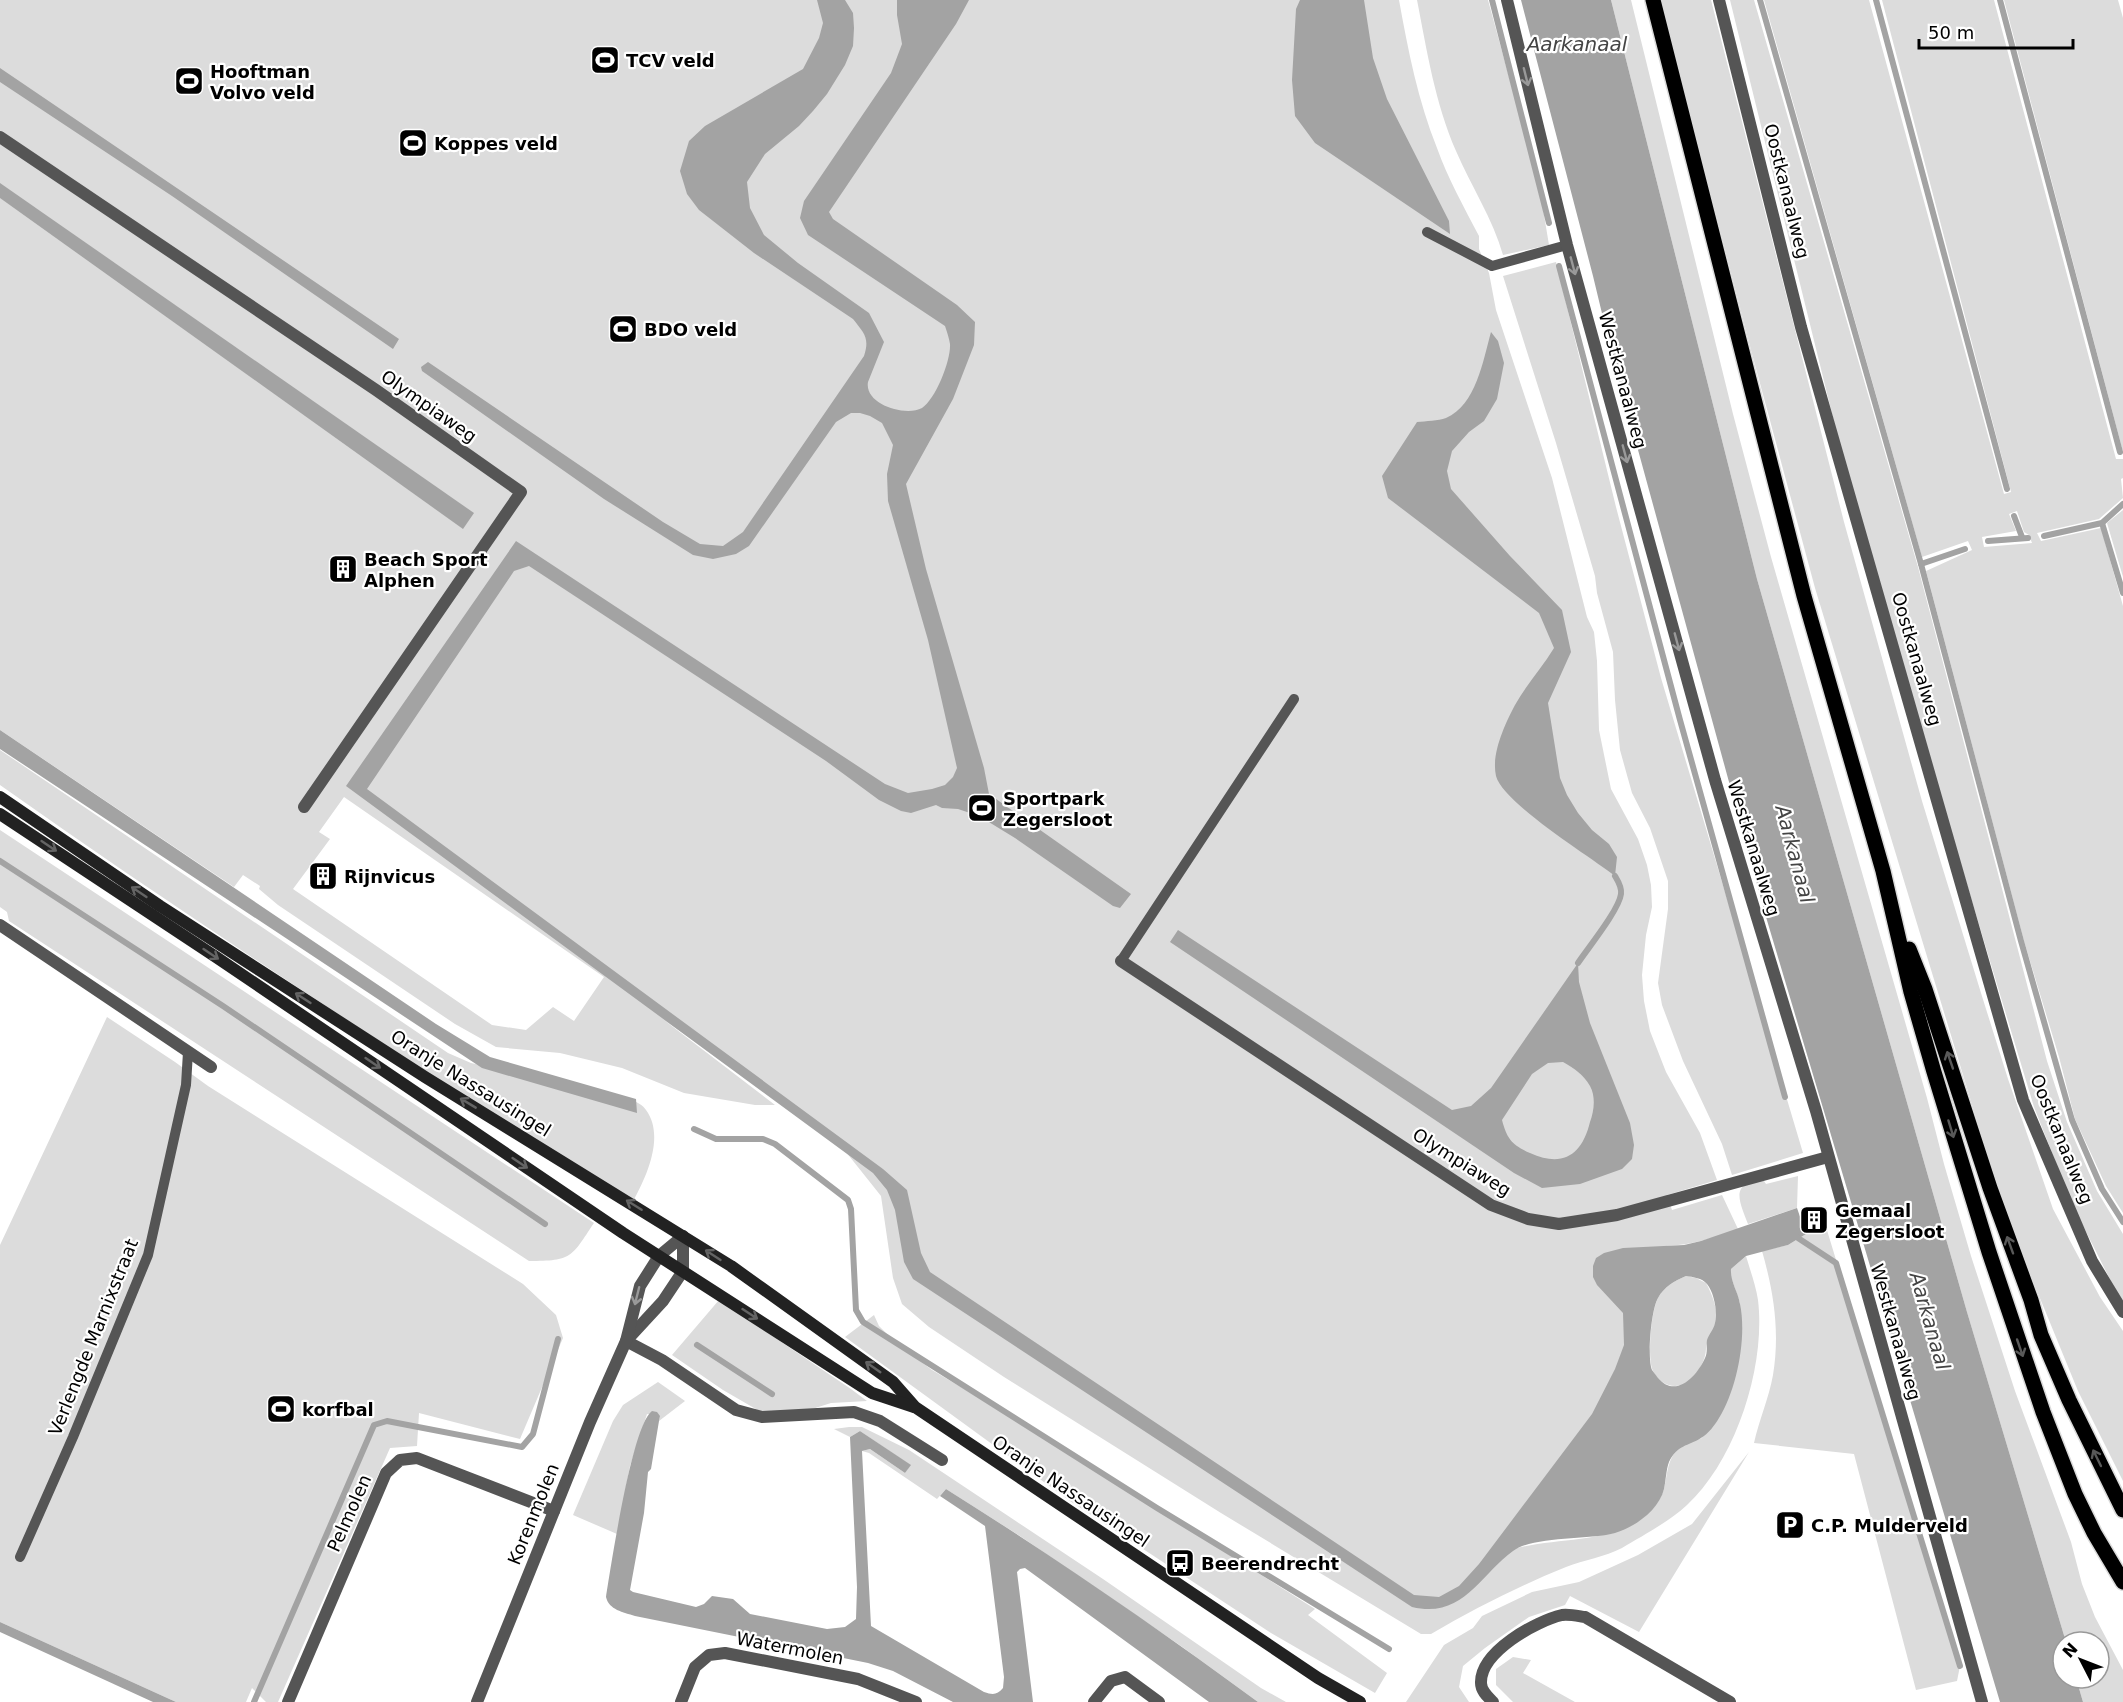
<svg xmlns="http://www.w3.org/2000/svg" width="2123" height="1702" font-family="'DejaVu Sans',sans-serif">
  <rect width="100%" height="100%" fill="#fff"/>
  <g fill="#dcdcdc" fill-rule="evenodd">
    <path d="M0,0h1399c9,50 19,101 38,148 11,31 27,59 42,88v13l10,24 7,37 56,168 35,139 7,15 3,29 2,69 12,59 27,50 9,26 4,20 1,22 -6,28 -4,40 2,26 6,30 16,41 34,61 17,47 -50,15 5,15 50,-15 16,34c-24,9 -46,16 -72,17l-31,119 -121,184c41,-12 101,-5 132,-34 8,-6 15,-16 18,-26 4,-16 3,-35 20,-44 5,-3 12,-5 18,-7l38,-135 -10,-29 1,-5 15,-13c4,14 10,30 12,44 8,66 -22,160 -71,205 -17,16 -45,31 -65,43 -17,9 -38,12 -56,19 -47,19 -91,41 -135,67h-10l-200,-121 -217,-136 -75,-50 -27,-23 -9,-26 -12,-82 -47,-59 -170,-117 111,85h-20l-71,-12 -62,-25 -62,-15 -64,-6 -41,-23 -177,-119 -19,-16 1,-3 -17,-11 -9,12 -234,-157zM344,797l260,180 -30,44 -21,-14 -27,23 -34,-5 -199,-136 37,-50 -11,-7z"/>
    <path d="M1417,0h71l52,191 9,54 -46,10c-10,-36 -32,-69 -47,-104 -21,-48 -29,-100 -39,-151z"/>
    <path d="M1611,0h20l102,414 38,143 156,541 17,66 27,92 44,135 56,151 11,42 13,33 28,53v32h-40l-7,-24h23v-36h-33l-99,-330 -210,-733z"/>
    <path d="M1661,0h50l133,522 78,279 59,192 27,86 45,130 47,88 23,34v150l-45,-90 -73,-178 -190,-625 -64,-238z"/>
    <path d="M1730,0h24l164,567 129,494 20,61 30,69 26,43v71l-50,-99 -39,-99 -32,-106 -94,-313 -67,-238z"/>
    <path d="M1764,0h105l135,494 7,-2 -129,-492h112l122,459h7v19l-2,1 2,19 -24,21 -62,14 4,8 60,-13 22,78v607l-17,-27 -31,-67 -16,-62 -35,-116 -98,-370 46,-21 -4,-9 -46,16zM2017,511l7,21 5,3 3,8 -48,4 -2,-10 34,-6 -7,-17z"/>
    <path d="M2004,0h114l5,18v434z"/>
    <path d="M1556,262l60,245 45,171 142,475 -71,22 -10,-31 -39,-83 -21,-56 -4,-22 10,-74v-28l-18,-53 -18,-35 -12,-43 -5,-50 -2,-48 -16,-59 -2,-17 -39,-133 -53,-167z"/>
    <path d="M2123,510v67l-16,-54z"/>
    <path d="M0,750l448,303 23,10 160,36c5,3 12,6 15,11 20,27 -1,70 -15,95 -211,-138 -425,-274 -631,-420z"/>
    <path d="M0,830l594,393c-23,34 -21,38 -65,38l-520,-340 -2,-9 -7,-5z"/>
    <path d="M107,1017l68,45 33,24 315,198 33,31 7,23 -43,101 -101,-26 -2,33 -27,2 -112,254h-12l-14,-14 -6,14h-70l-176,-80v-377z"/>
    <path d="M1798,1176l-1,32 -49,16c-8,-21 -20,-43 16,-43l2,3z"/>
    <path d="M1826,1227l134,439 -3,15 -41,9 -62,-236 -100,-11c5,-23 15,-45 19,-68 7,-43 1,-82 -11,-124l26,-6 18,-11z"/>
    <path d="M1686,1276l10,2 10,5c6,11 12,26 10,39 -2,10 -9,16 -10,26 0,12 -7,23 -16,32 -12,11 -30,6 -37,-9 -6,-13 -2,-60 5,-73 6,-11 16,-17 28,-22z"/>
    <path d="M719,1300l132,89 16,12 -36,2 -44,14 -19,-1 -45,-26 -51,-35z"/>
    <path d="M874,1315l5,11 17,17 36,27 81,48 302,191 -7,6 79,58 -12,20 -104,-60 -201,-132 -225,-164z"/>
    <path d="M658,1382l27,19 -26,20 1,-5 -13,-2 -17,52 -13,68 -44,-19 40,-94 10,-16z"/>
    <path d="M849,1427h13l47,23 194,129 158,109 25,14h-28l-77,-56 -161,-110 -74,-47 -9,10 -68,-46 -7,-2 8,-2 35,24 5,-8 -50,-34 -10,6 -16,-8z"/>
    <path d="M1749,1452l-110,180 -69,-36 -5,9 -36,12 -44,31 -22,18 -4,21 10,15h-63l38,-57 29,-17 9,-12 50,-24 47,-10 59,-27 54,-31z"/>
    <path d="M1513,1657l18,3 -8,13 52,29h-62l-17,-17v-16z"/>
  </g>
  <g fill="#a3a3a3" fill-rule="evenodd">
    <path d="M817,0h28l8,13 1,15 -1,18 -8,19 -18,29 -14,17 -14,15 -34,28 -18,28 3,26 14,27 34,28 71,50 15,29 -16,40c-4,22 37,35 54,26 14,-9 29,-48 28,-64 -1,-6 -3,-12 -5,-18l-137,-91 -8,-17 4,-17 87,-128 11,-29 -5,-29v-15h72l-13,24 -127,188 4,7 124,86 18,17 -1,23 -21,54 -47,85 20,85 58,199 5,26 142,100 -11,14 -7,-2 -98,-68 -36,-22 -21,-7 -16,-1 -6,-3 -25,8 -10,-2 -22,-11 -53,-39 -297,-195 -15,5 -147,218 516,380 24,21 14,63 9,19 484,323 25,2 20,-11 20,-22 113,-150 23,-45 9,-24 -1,-32 -26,-28 -4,-8v-11l3,-8 8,-5 19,-5 61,-3 17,-4 96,-33 9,26 -18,11 -42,11 -15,13c-1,12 7,23 9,35 7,33 -3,85 -21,114 -4,7 -11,16 -18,20 -13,8 -24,7 -32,24 -3,8 -3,18 -5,27 -5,21 -29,38 -49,44 -25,7 -83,3 -102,18 -34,25 -50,68 -101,56l-499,-328 -9,-17 -9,-52 -8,-20 -14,-17 -527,-387 170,-245 369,243 23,9 24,-4 13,-4 8,-8 4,-9 -29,-128 -40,-139 -1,-27 6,-29 -11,-22 -12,-7 -10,-3h-9l-15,9 -87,124 -13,8 -23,5 -20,-4 -89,-56 -182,-128 -1,-4 7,-5 235,160 37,22 23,2 20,-14 121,-176c6,-18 0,-23 -11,-37l-99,-66 -55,-43 -12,-16 -7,-23 9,-30 16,-15 98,-57 16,-31 4,-15zM1686,1276c7,1 16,2 21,8 7,8 11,29 8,39 -1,6 -6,11 -8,17 -1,6 1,12 -2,18 -8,18 -29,41 -47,20 -2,-3 -4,-5 -6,-8 -5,-12 -1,-60 6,-72 6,-11 16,-17 28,-22z"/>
    <path d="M1300,0h64l9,58 14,41 62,122 1,13 -135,-91 -20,-27 -3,-36 4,-71z"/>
    <path d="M1521,0h90l146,579 210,733 99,330h-3v36h13l7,24h-83l-234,-785 -154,-562 -19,-79z"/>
    <path d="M0,68l399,271 -6,10 -221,-153 -172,-114z"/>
    <path d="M0,183l474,330 -11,16 -463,-331z"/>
    <path d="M1491,332l7,9 6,22 -7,36 -13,22 -15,11 -17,19 -5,20 4,18 59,67 52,54 9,42 -23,51 12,75 7,17 11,18 14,17 17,14 8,13 -2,19c-26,-20 -112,-73 -119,-100 -5,-22 9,-52 19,-71 11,-20 27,-37 39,-57l-15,-35 -151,-115 -6,-22 35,-54c9,-1 21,-1 29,-4 30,-13 37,-57 45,-86z"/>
    <path d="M0,730l436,294 54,33 146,42 1,14 -155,-45 -482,-319z"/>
    <path d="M1178,930l274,180 19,-4 20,-18 87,-125 1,19 11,41 40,100 4,22 -2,14 -10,10 -42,15 -38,4 -28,-15 -344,-231zM1563,1062c12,7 20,12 27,24 6,11 4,25 0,36 -8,33 -27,46 -60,31 -18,-8 -23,-14 -28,-33l30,-46 16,-11z"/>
    <path d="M652,1411l5,1 3,4 -1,5 -8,48 -3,3 -4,41 -14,77 3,2 63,15 8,-3 8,-8 21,3 17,15 77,15 18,-2 11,-8 1,-32 -7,-150 10,-6 51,34 -6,8 -35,-24 -8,2 9,175 113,66c9,3 13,3 19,-4l1,-11 -19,-151 -45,-30 6,-7c107,67 210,138 312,213h-49l-184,-134 -5,1 -3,3 16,130h-80l-60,-31 -25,-8 -233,-47c-12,-4 -26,-6 -29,-19 5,-31 26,-172 46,-186z"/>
    <path d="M0,1622l176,80h-23l-153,-70z"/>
  </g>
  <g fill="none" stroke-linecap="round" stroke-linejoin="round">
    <g stroke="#a3a3a3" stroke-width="6">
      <path d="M1492,0l57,223"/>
      <path d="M1760,0l161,564 100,377 51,179 30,69 21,33"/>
      <path d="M1876,0l131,489"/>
      <path d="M2000,0l120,452"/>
      <path d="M1559,266l121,454 105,377"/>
      <path d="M2014,516l8,21"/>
      <path d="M2102,523l21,70"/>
      <path d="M2044,536l58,-13 21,-19"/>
      <path d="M1988,541l40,-3"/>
      <path d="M1921,564l44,-15"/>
      <path d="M0,861l223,145 322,218"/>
      <path d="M1578,963c10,-15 41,-53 43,-69 1,-7 -3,-13 -6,-18"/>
      <path d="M694,1129l22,10h47l12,5 73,56 3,9 5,101 7,12 294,186 232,141"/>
      <path d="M1798,1238l38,25 124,403"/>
      <path d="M697,1345l75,49"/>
      <path d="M254,1702l120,-277 13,-4 135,26 11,-13 25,-95"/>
    </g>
    <g stroke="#dbdbdb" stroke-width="18">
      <g id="primary">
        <path d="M1653,0l151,596 79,275 28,121 23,80 55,180 54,160 32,82 19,39 29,49"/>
        <path d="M1909,949l16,40 65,199 41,112 10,35 28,65 54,110"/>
      </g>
    </g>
    <g stroke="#555" stroke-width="10">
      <path d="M1427,232l65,34 75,-21"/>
      <path d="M1121,961l173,-262"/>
      <path d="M20,1557l53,-120 75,-182 38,-170 2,-33"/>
    </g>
    <g stroke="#555" stroke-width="12">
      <path d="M1507,0l60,245 148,535 101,331 166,591"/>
      <path d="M1719,0l82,327 222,773 69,161 31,51"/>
      <path d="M0,137l376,253 145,102 -217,315"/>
      <path d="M0,925l211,142"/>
      <path d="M1121,961l370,244 37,14 31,5 58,-9 211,-58"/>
      <path d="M627,1340l36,-39 20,-30v-35"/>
      <path d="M626,1341l36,19 74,50 26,7 92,-5 26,9 62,39"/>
      <path d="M288,1702l98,-229 14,-13 17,-2 137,53"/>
      <path d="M477,1702l113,-280 36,-81 14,-55 19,-30 24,-20"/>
      <path d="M681,1702l14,-35 14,-12 16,-2 133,26 58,23"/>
      <path d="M1094,1702l17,-21 14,-4 34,25"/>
      <path d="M1493,1702c-5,-5 -12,-11 -12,-19 -1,-31 55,-62 81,-68 7,-1 16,1 23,2l145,85"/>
    </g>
    <g stroke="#222" stroke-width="12">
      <path d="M0,797l160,109 265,171 306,189 162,116 22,25 403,271 42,24"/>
      <path d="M0,814l216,143 407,276 249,160 42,14"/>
    </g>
    <use href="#primary" stroke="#000" stroke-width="15"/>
  </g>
  <defs><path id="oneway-shaft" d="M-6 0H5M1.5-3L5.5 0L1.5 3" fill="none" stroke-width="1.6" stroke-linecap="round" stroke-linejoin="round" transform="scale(1.5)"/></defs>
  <g stroke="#999">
    <use href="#oneway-shaft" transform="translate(1526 77) rotate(76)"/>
    <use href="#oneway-shaft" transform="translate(1573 266) rotate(75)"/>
    <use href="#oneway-shaft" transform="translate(1625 454) rotate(75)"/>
    <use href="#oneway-shaft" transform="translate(1677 642) rotate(75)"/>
    <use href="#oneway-shaft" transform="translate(637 1296) rotate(104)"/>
  </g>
  <g stroke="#646464">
    <use href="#oneway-shaft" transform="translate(49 846) rotate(34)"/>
    <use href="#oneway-shaft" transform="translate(139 892) rotate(-146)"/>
    <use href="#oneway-shaft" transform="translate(211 954) rotate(34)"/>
    <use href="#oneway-shaft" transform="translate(303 998) rotate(-147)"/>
    <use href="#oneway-shaft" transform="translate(373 1063) rotate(34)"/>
    <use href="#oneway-shaft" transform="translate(468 1103) rotate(-149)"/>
    <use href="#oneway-shaft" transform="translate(520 1163) rotate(34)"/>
    <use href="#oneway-shaft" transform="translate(634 1205) rotate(-148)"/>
    <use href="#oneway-shaft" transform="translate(713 1255) rotate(-147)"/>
    <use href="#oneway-shaft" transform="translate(750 1314) rotate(33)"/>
    <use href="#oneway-shaft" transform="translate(873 1367) rotate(-145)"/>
  </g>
  <g stroke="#595959">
    <use href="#oneway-shaft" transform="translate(1950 1060) rotate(-109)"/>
    <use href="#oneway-shaft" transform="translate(1951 1129) rotate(73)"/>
    <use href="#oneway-shaft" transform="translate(2010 1245) rotate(-110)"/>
    <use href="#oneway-shaft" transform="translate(2020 1348) rotate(71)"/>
    <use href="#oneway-shaft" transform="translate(2097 1458) rotate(-116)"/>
  </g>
  <defs>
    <g id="stadium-square" transform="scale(1.5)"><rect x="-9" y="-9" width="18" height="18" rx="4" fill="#000" stroke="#fff"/><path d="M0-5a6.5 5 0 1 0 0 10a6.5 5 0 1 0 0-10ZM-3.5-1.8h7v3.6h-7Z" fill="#fff"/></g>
    <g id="building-square" transform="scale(1.5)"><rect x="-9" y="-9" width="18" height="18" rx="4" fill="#000" stroke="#fff"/><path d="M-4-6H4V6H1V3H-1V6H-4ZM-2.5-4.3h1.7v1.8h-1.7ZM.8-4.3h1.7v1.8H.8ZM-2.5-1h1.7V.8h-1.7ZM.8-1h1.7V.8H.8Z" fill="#fff"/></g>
    <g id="parking-square" transform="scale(1.5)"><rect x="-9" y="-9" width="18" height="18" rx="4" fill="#000" stroke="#fff"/><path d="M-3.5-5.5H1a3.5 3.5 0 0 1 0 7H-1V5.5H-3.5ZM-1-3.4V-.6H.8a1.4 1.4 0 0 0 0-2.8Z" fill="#fff"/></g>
    <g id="bus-square" transform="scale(1.5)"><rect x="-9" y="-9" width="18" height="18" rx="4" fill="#000" stroke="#fff"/><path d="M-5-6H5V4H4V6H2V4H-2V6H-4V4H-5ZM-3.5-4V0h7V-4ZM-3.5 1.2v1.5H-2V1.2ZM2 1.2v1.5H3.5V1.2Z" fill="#fff"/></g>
  </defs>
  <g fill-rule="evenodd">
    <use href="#stadium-square" x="605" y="60"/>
    <use href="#stadium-square" x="189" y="81"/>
    <use href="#stadium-square" x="413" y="143"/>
    <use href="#stadium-square" x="623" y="329"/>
    <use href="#building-square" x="343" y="569"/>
    <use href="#stadium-square" x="982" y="808"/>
    <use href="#building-square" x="323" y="876"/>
    <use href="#building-square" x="1814" y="1220"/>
    <use href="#stadium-square" x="281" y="1409"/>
    <use href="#parking-square" x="1790" y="1525"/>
    <use href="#bus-square" x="1180" y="1563"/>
  </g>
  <g text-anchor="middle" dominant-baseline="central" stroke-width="4.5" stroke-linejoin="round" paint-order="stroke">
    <g font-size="18" font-weight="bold" fill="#000" stroke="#fff" text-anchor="start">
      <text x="626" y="60">TCV veld</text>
      <text x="210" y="71">Hooftman<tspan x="210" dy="21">Volvo veld</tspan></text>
      <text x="434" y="143">Koppes veld</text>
      <text x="644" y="329">BDO veld</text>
      <text x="364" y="559">Beach Sport<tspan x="364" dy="21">Alphen</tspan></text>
      <text x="1003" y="798">Sportpark<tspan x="1003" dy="21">Zegersloot</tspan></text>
      <text x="344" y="876">Rijnvicus</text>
      <text x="1835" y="1210">Gemaal<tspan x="1835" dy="21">Zegersloot</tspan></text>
      <text x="302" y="1409">korfbal</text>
      <text x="1811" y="1525">C.P. Mulderveld</text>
      <text x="1201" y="1563">Beerendrecht</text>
    </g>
    <g font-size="18" fill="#000" stroke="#fff">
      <text transform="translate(1787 191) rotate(76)">Oostkanaalweg</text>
      <text transform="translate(1623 380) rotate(75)">Westkanaalweg</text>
      <text transform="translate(429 406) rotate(35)">Olympiaweg</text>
      <text transform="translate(1917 659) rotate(74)">Oostkanaalweg</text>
      <text transform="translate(1754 848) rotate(73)">Westkanaalweg</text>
      <text transform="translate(471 1083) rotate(32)">Oranje Nassausingel</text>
      <text transform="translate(2062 1139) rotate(68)">Oostkanaalweg</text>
      <text transform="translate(1462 1162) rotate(32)">Olympiaweg</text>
      <text transform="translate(1896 1332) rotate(74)">Westkanaalweg</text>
      <text transform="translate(93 1337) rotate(-68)">Verlengde Marnixstraat</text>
      <text transform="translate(1071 1491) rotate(34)">Oranje Nassausingel</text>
      <text transform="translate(349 1513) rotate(-66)">Pelmolen</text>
      <text transform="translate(533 1514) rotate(-68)">Korenmolen</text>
      <text transform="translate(790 1648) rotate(11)">Watermolen</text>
    </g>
    <g font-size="20" font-style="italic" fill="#444" stroke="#fff">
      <text x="1577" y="44">Aarkanaal</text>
      <text transform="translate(1795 854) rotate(75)">Aarkanaal</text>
      <text transform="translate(1930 1321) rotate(74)">Aarkanaal</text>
    </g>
  </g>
  <g transform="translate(2081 1660) rotate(312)"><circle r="28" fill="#ffffff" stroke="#999999" stroke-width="1.5"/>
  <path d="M0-4.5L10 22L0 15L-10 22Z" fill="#000000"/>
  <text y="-9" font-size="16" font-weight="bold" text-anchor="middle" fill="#000000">N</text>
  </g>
  <path d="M1919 39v9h154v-9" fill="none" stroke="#000000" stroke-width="3"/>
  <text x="1928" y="39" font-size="18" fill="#000000" stroke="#ffffff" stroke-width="4.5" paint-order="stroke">50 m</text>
</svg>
